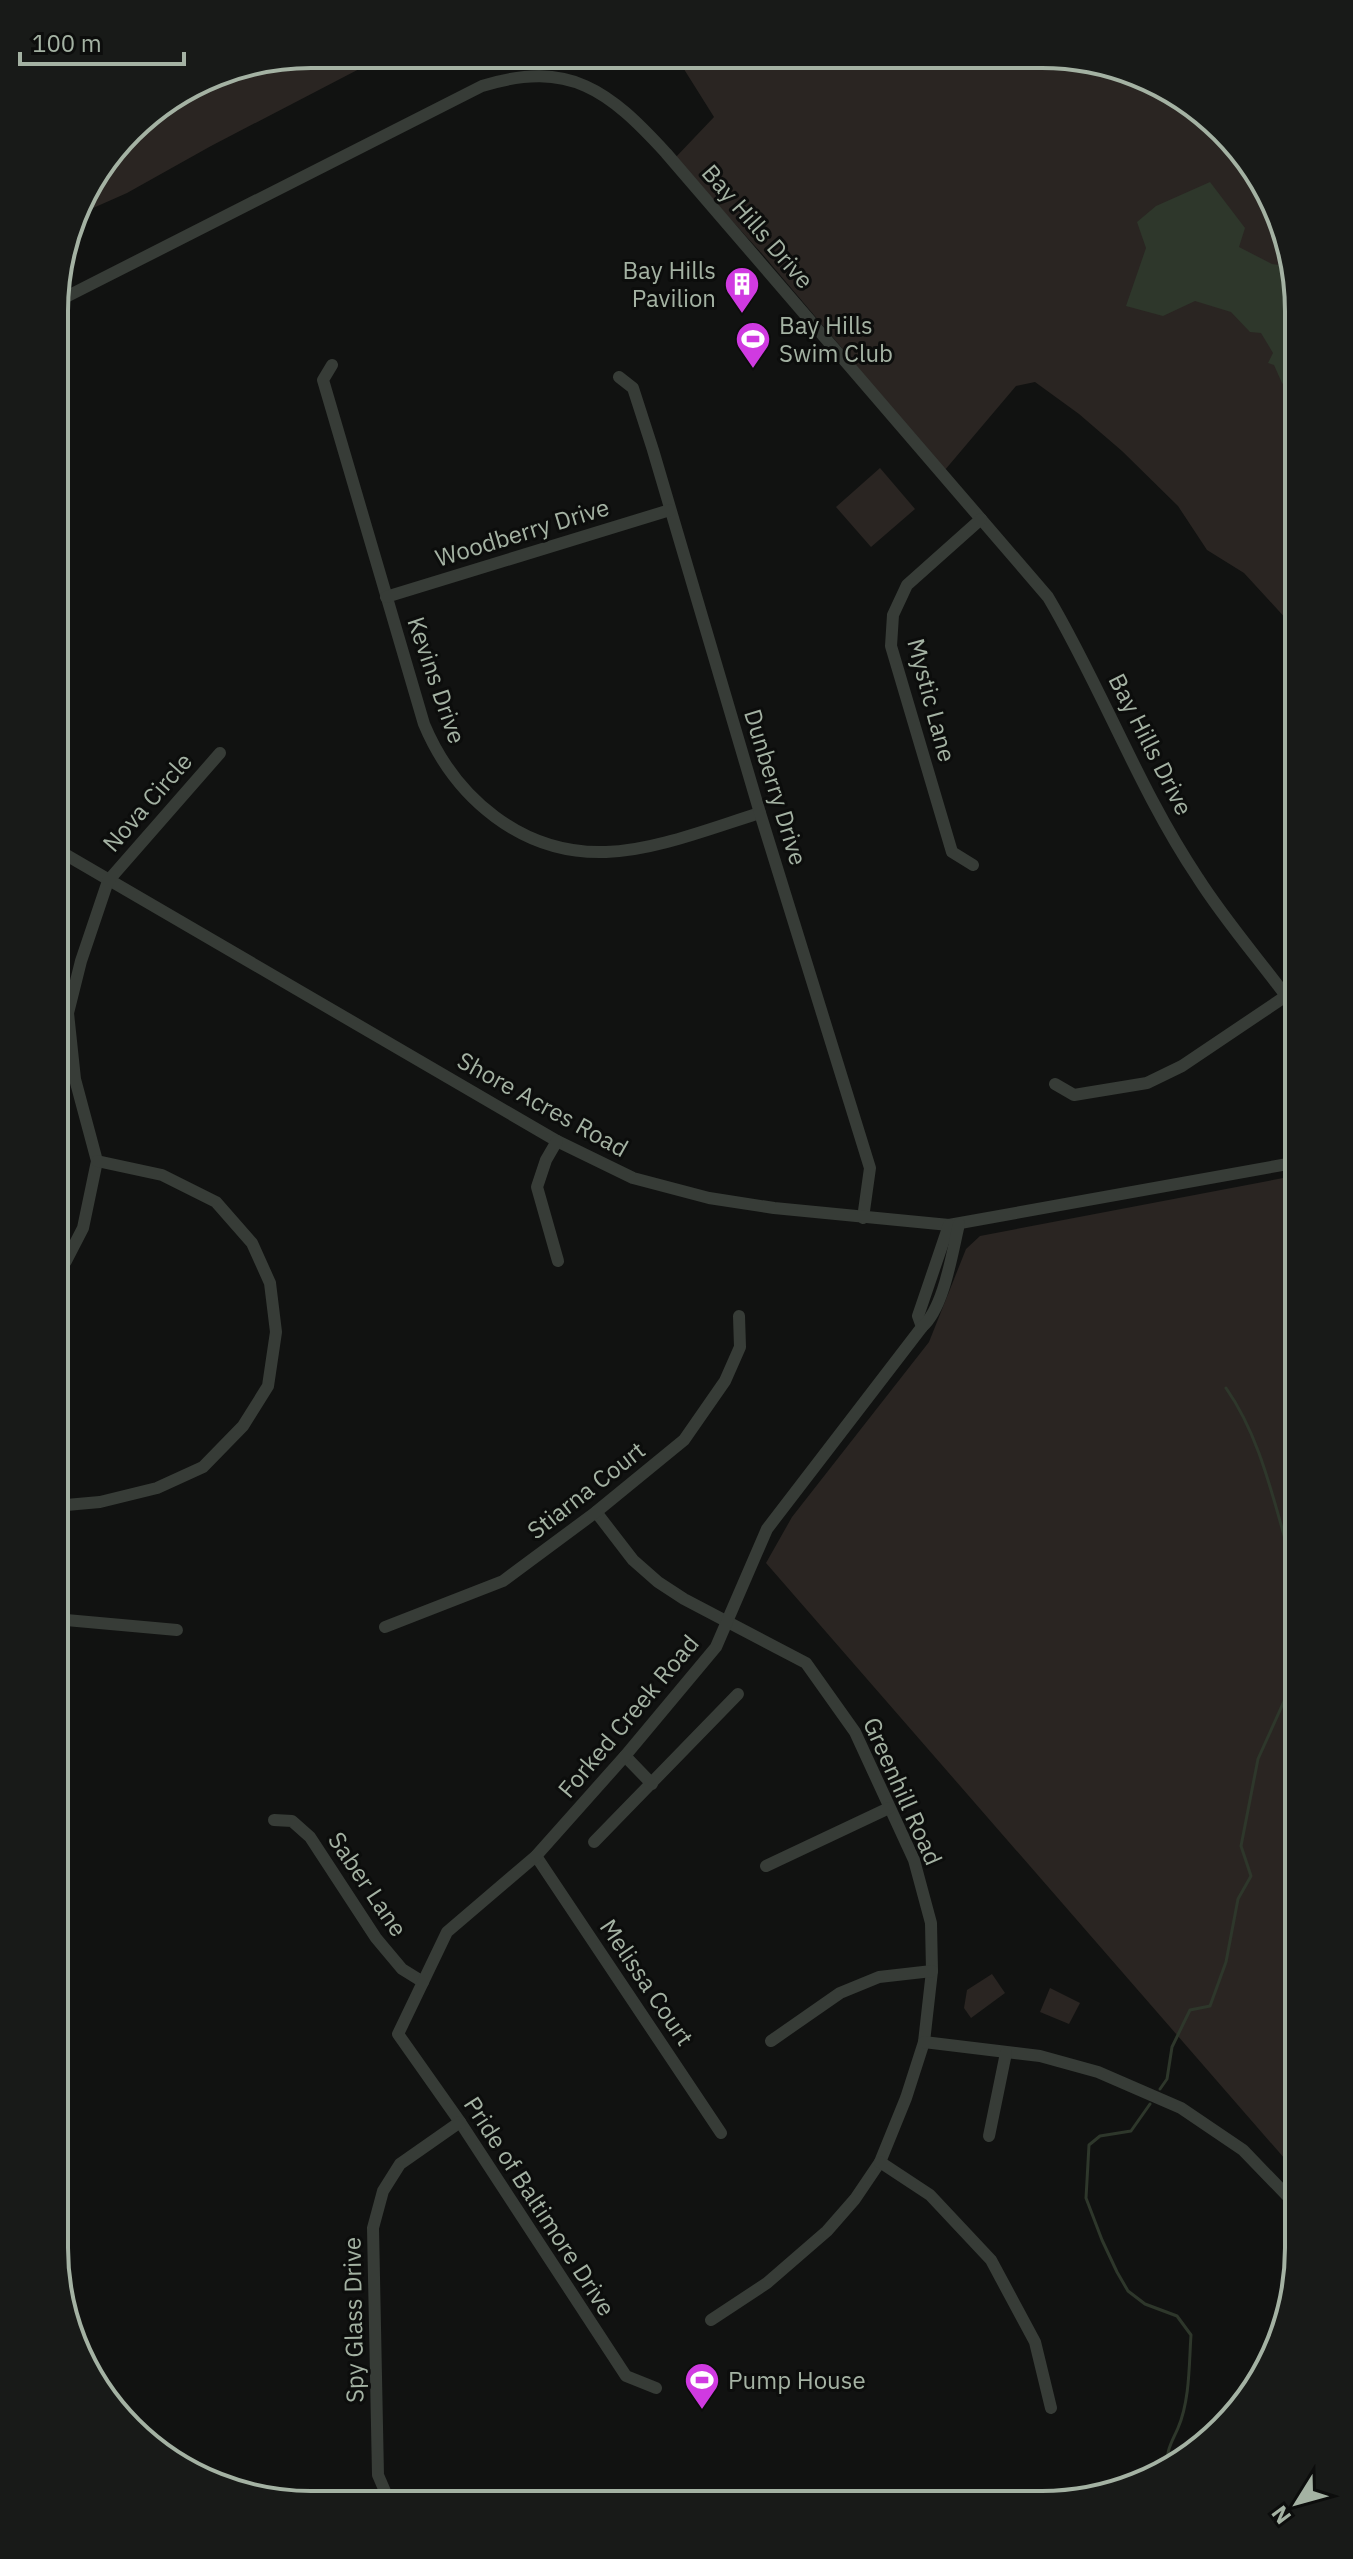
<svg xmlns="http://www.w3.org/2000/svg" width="1353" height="2559" font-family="'IBM Plex Sans',sans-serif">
  <rect width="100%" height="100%" fill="#111211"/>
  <g fill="#2a2522">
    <path d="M311,54h77l-177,92 -84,47 -52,23 6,-19 60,-79 72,-45z"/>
    <path d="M668,56l423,3 121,59 73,111 14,82v322l-55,-60 -37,-23 -29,-44 -56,-55 -43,-37 -44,-32 -19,4 -77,91 -87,-117 -88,-104 -89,-98 39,-41 -32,-51z"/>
    <path d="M880,468l35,41 -44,38 -35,-40z"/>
    <path d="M1299,1175l-1,999 -532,-611 26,-46 137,-175 37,-93 14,-13z"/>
    <path d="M992,1974l13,19 -34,25 -7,-10 3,-18z"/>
    <path d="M1050,1988l30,15 -11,21 -29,-12z"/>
  </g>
  <path fill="#2e372b" d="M1210,182l35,46 -6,19 33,17 20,3 7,44v89l-17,-17 -8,-18 -6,-2 5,-10 -12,-20 -11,-1 -19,-20 -36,-11 -32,15 -37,-10 20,-58 -9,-26 19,-16z"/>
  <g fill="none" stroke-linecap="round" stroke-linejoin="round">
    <g stroke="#2e372b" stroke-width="3">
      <path d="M1226,1388c40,57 50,130 73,196"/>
      <path d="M1160,2089l7,-10 5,-32 18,-37 20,-4 16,-44 12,-63 13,-23 -10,-30 17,-87 41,-91"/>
      <path d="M1150,2104l-19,27 -31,5 -11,9 -3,53 16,42 15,32 11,19 17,13 32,12 14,19c-2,29 -1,65 -13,93 -6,14 -14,25 -9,41"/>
    </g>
    <g stroke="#373c37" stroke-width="12">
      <path d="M56,302l426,-216c88,-27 127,5 184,67l382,444c54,91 91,193 150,281 26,41 59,79 88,118l13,12"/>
      <path d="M332,365l-9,15 101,344c31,74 98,131 182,128 48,-1 108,-25 154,-39"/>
      <path d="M619,377l14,11 20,62 107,363 110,355 -7,50"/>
      <path d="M386,597l284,-87"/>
      <path d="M56,849l501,292 76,37 76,20 65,10 175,17 350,-63"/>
      <path d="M973,865l-21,-13 -61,-206 2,-31 14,-30 74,-66"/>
      <path d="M1295,1006v12l4,8"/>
      <path d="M1055,1084l19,11 73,-12 35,-17 104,-70"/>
      <path d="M557,1141l-11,19 -9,27 21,74"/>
      <path d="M55,1274l11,-13 17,-33 14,-67 -22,-82 -7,-66 13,-52 27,-80 112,-128"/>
      <path d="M922,1327l-4,-11 31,-91"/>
      <path d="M55,1506l45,-4 57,-14 46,-21 40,-41 25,-40 8,-54 -6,-49 -18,-40 -36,-41 -54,-27 -65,-14"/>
      <path d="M596,1512l37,48 25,22 26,17 122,64 49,69 59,128 17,63 1,48 -8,71 -18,56 -26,64 -25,37 -28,32 -60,52 -56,37"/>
      <path d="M55,1619l122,11"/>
      <path d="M385,1627l118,-46 93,-69 88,-72 41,-59 15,-34 -1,-31"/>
      <path d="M625,1756l27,28"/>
      <path d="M274,1820l18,1 18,16 66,101 26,31 21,13"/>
      <path d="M594,1842l144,-148"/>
      <path d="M536,1856l185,277"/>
      <path d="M766,1866l123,-58"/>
      <path d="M771,2041l69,-48 39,-16 53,-6"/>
      <path d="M924,2042l116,14 58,16 83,36 62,42 55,57"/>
      <path d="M989,2136l17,-83"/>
      <path d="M880,2162l50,33 61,65 44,82 16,66"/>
      <path d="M656,2388l-30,-12 -166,-254 -62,-88 49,-102 89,-76 89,-100 91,-109 51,-118 155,-202c22,-19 30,-74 37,-103"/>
      <path d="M390,2503l-12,-28 -5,-247 10,-37 17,-27 60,-42"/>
    </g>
  </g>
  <defs>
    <g id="building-pin" transform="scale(1.8)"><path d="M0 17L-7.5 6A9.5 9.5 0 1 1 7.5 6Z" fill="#d03ae1" stroke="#0c0d0c"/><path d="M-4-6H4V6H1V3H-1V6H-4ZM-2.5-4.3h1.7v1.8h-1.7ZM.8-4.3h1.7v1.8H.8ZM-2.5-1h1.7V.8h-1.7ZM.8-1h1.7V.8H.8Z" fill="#fff"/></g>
    <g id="stadium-pin" transform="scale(1.8)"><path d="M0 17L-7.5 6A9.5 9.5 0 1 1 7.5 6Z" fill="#d03ae1" stroke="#0c0d0c"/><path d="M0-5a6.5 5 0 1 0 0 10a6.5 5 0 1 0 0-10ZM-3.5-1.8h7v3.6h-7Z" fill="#fff"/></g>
  </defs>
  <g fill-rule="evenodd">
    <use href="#building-pin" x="742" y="284"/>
    <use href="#stadium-pin" x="753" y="339"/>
    <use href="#stadium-pin" x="702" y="2380"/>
  </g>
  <g text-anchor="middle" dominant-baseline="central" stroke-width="6" stroke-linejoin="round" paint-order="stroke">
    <g font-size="24" fill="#a4b2a3" stroke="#0c0d0c">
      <text transform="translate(758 226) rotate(49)">Bay Hills Drive</text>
      <text transform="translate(522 532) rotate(-17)">Woodberry Drive</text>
      <text transform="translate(437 680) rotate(71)">Kevins Drive</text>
      <text transform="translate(932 700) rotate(75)">Mystic Lane</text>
      <text transform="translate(1151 744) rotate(63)">Bay Hills Drive</text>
      <text transform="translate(776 787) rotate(73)">Dunberry Drive</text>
      <text transform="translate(147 802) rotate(-49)">Nova Circle</text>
      <text transform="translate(543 1104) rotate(29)">Shore Acres Road</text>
      <text transform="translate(586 1490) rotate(-38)">Stiarna Court</text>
      <text transform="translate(628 1716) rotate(-50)">Forked Creek Road</text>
      <text transform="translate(903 1791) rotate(66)">Greenhill Road</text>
      <text transform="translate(368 1884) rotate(56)">Saber Lane</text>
      <text transform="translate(647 1982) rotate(56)">Melissa Court</text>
      <text transform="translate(540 2206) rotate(57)">Pride of Baltimore Drive</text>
      <text transform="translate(353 2320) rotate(-91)">Spy Glass Drive</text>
    </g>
    <g font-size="24" fill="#a4b2a3" stroke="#0c0d0c" text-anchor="start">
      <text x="716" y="270" text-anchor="end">Bay Hills<tspan x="716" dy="28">Pavilion</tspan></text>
      <text x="779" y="325">Bay Hills<tspan x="779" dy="28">Swim Club</tspan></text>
      <text x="728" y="2380">Pump House</text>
    </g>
  </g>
  <path d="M0 0H1353V2559H0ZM311 68H1042A243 243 0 0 1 1285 311V2248A243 243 0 0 1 1042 2491H311A243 243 0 0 1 68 2248V311A243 243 0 0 1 311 68Z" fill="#181a18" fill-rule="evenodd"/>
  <path fill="none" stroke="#a4b2a3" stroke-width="4" d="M311 68H1042A243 243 0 0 1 1285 311V2248A243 243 0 0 1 1042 2491H311A243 243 0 0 1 68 2248V311A243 243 0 0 1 311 68Z"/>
  <g transform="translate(1297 2503) rotate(233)" stroke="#0c0d0c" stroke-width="6" paint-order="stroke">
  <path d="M0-6L14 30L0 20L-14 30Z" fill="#a4b2a3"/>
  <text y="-12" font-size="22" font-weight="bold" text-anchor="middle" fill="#a4b2a3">N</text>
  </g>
  <path d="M20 52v12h164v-12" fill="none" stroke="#a4b2a3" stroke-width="4"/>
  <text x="32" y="52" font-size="24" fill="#a4b2a3" stroke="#0c0d0c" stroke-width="6" paint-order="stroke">100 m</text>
</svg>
